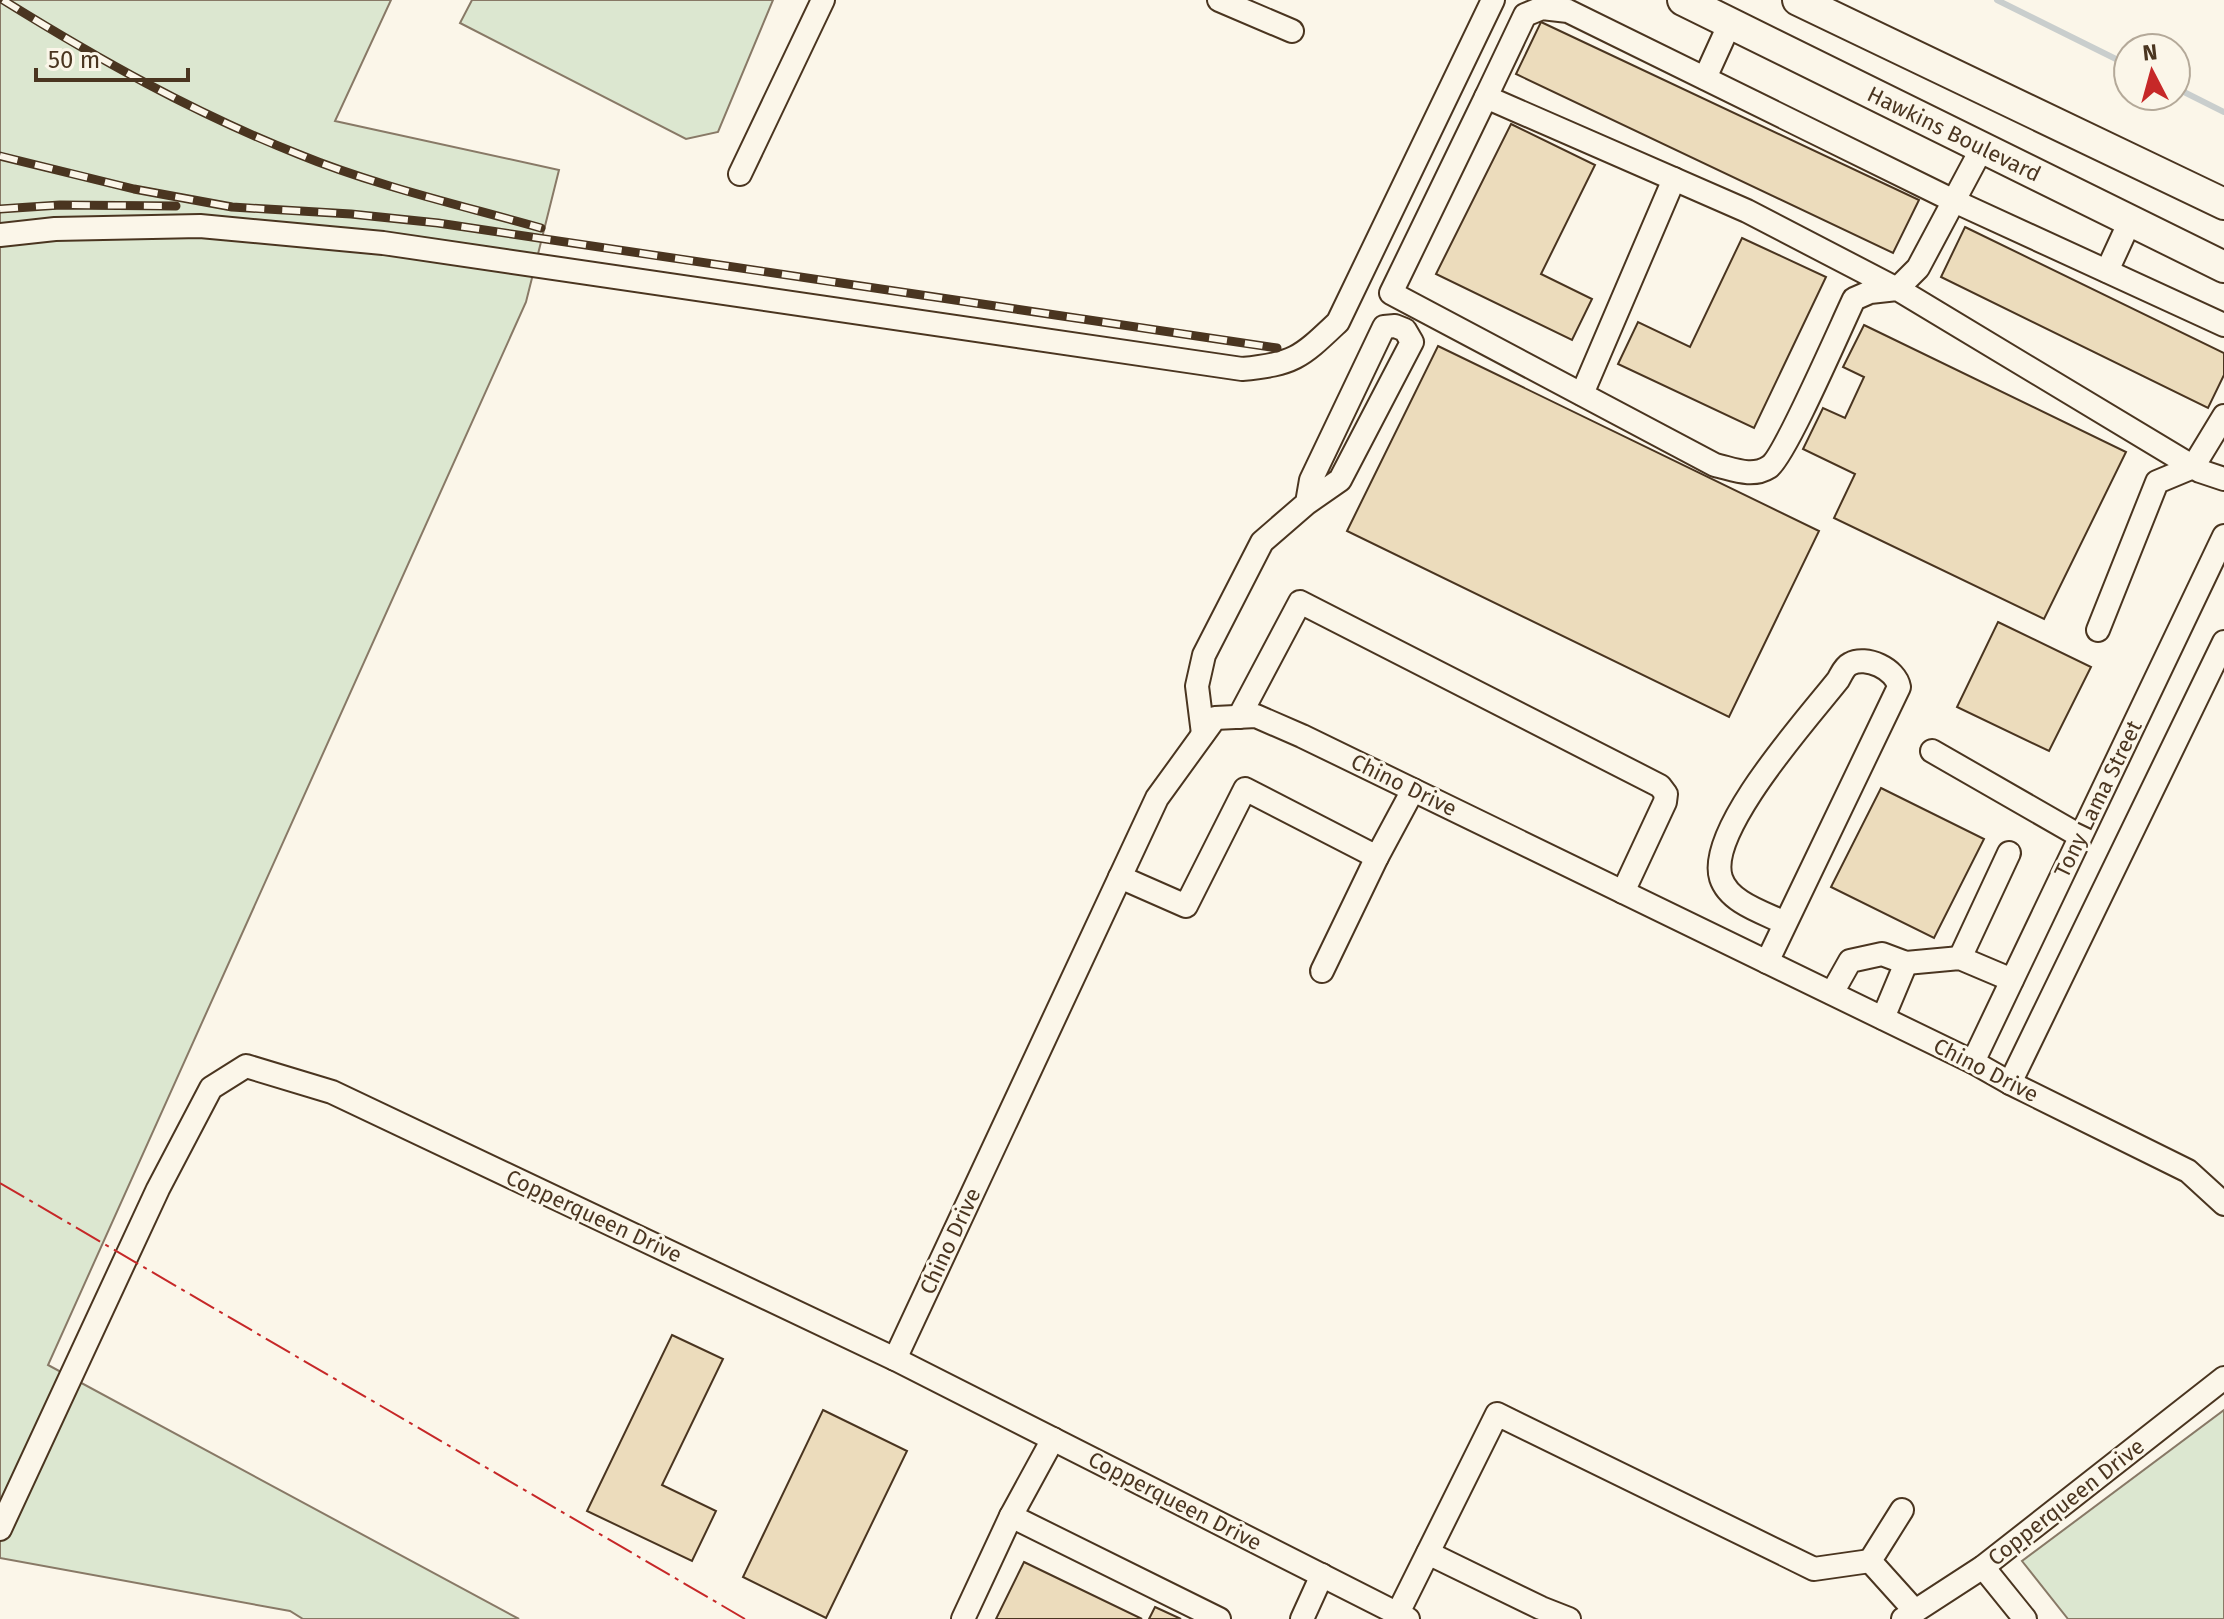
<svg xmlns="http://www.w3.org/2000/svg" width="2224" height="1619" font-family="'Fira Sans',sans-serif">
  <rect width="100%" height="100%" fill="#fbf6e9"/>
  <g fill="#dce7d0" stroke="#887966" stroke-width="2">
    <path d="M0,0h391l-56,121 224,49 -33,132 -478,1063 471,254h-216l-13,-8 -290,-53z"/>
    <path d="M472,0h301l-55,132 -32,7 -226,-116z"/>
    <path d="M2224,1410v209h-156l-46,-58z"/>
  </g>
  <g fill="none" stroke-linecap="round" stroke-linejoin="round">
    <g stroke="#c9cecd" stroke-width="6">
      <path d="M1997,0l131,65"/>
      <path d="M2176,88l48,24"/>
    </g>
  </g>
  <g fill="#ecdcbc" stroke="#4a3520" stroke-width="2">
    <path d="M1541,22l378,178 -26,53 -377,-179z"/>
    <path d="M1511,124l84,41 -54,109 51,25 -20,41 -136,-66z"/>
    <path d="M1965,227l259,126v22l-16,33 -267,-131z"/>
    <path d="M1742,238l84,39 -72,151 -136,-64 20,-42 52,25z"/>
    <path d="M1864,325l262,127 -82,167 -210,-101 21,-44 -52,-25 20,-41 22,10 19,-41 -21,-10z"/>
    <path d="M1438,346l381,185 -90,186 -382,-186z"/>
    <path d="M1998,622l93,45 -42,84 -92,-44z"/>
    <path d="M1881,788l103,51 -50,99 -103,-51z"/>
    <path d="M672,1335l51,24 -61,126 54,26 -24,50 -105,-50z"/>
    <path d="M823,1410l84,41 -81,167 -83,-41z"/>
    <path d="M1024,1562l118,57h-146z"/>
    <path d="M1155,1607l26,12h-32z"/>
  </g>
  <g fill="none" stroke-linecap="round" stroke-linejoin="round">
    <g stroke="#4a3520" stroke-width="26">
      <g id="minor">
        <path d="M1219,0l73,31"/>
        <path d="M1705,78l25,-55"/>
        <path d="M1486,97l39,-82 17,-7 26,3 386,190 270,124"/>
        <path d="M1982,148l-64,120 -21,21 -27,3 -16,7c-12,25 -70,159 -85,168 -17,11 -36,2 -54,-2l-324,-172 95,-196 261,114 150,78 4,2 299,180 24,8"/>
        <path d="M740,174l83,-174"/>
        <path d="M0,235l55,-6 145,-3 183,17 859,126c53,-5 59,-12 96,-47l155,-322"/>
        <path d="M2107,271l23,-50"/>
        <path d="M1582,394l92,-215"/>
        <path d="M2098,630l59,-148 36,-15 31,-51"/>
        <path d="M1239,717l61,-115 360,184 6,8 -1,8 -42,90"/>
        <path d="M1203,734l-6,-48 7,-31 58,-113 45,-39 33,-23 72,-138 -7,-12 -10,-4 -11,1 -73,153 -4,23"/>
        <path d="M1932,751l148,85"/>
        <path d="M1120,877l66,29 59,-117 132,68 36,-67"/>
        <path d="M1960,958l49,-105"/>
        <path d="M1767,962l132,-275c-3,-18 -33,-32 -49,-23 -6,3 -9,11 -12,16 -30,38 -132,151 -117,198 8,25 44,35 64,45"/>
        <path d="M1322,971l55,-114"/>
        <path d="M1832,993l18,-32 32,-7 24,9 54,-5 52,22"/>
        <path d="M1883,1018l23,-55"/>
        <path d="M1973,1062l251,-526"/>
        <path d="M2010,1083l214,-441"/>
        <path d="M895,1359l262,-561 58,-80 41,-2 46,20 671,326 37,21 178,88 36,33"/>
        <path d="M1902,1510l-32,51 45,50"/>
        <path d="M1011,1516l208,103"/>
        <path d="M0,1529l158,-340 53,-101 35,-22 86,26 563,267 513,260"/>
        <path d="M1428,1553l113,55 28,11"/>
        <path d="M1983,1567l42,52"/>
        <path d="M1398,1613l99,-199 317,155 56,-8"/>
        <path d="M963,1619l48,-103 42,-77"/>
        <path d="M1302,1619l20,-44"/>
        <path d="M1903,1619l80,-52 241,-189"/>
      </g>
    </g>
    <g stroke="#4a3520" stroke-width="34">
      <g id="major">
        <path d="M1683,0l541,267"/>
        <path d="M1798,0l426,204"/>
      </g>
    </g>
    <use href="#minor" stroke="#fbf6e9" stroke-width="22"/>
    <use href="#major" stroke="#fbf6e9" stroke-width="30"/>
    <g stroke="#4a3520" stroke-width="9">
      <g id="rail">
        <path d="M3,0c95,59 191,113 295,154 78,32 162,51 243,74"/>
        <path d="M0,156l134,33 98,18 119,7 87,9 839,125"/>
        <path d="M0,209l60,-4 116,1"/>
      </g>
    </g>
    <use href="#rail" stroke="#fbf6e9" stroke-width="6" stroke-dasharray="18" stroke-linecap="butt"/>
    <path stroke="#c62828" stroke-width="2" stroke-dasharray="28 6 4 6" stroke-linecap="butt" d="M0,1183l745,436"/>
  </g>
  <g text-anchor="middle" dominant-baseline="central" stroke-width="6" stroke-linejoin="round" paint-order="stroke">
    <g font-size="22" fill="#4a3520" stroke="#fbf6e9">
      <text transform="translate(1954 134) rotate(26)">Hawkins Boulevard</text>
      <text transform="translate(1404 785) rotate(26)">Chino Drive</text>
      <text transform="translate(2098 799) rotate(-64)">Tony Lama Street</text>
      <text transform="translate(1986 1070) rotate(27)">Chino Drive</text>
      <text transform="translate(594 1216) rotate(25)">Copperqueen Drive</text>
      <text transform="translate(950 1241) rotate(-65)">Chino Drive</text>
      <text transform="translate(1175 1501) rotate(27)">Copperqueen Drive</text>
      <text transform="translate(2066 1502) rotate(-38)">Copperqueen Drive</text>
    </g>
  </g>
  <g transform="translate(2152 72) rotate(354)"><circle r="38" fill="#fbf6e9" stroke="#b4a999" stroke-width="2"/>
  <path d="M0-6L14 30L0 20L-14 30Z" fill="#c62828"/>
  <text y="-12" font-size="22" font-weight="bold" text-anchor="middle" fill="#4a3520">N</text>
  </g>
  <path d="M36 68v12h152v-12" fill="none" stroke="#4a3520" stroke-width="4"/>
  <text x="48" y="68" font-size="24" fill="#4a3520" stroke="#fbf6e9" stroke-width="6" paint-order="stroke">50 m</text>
</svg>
